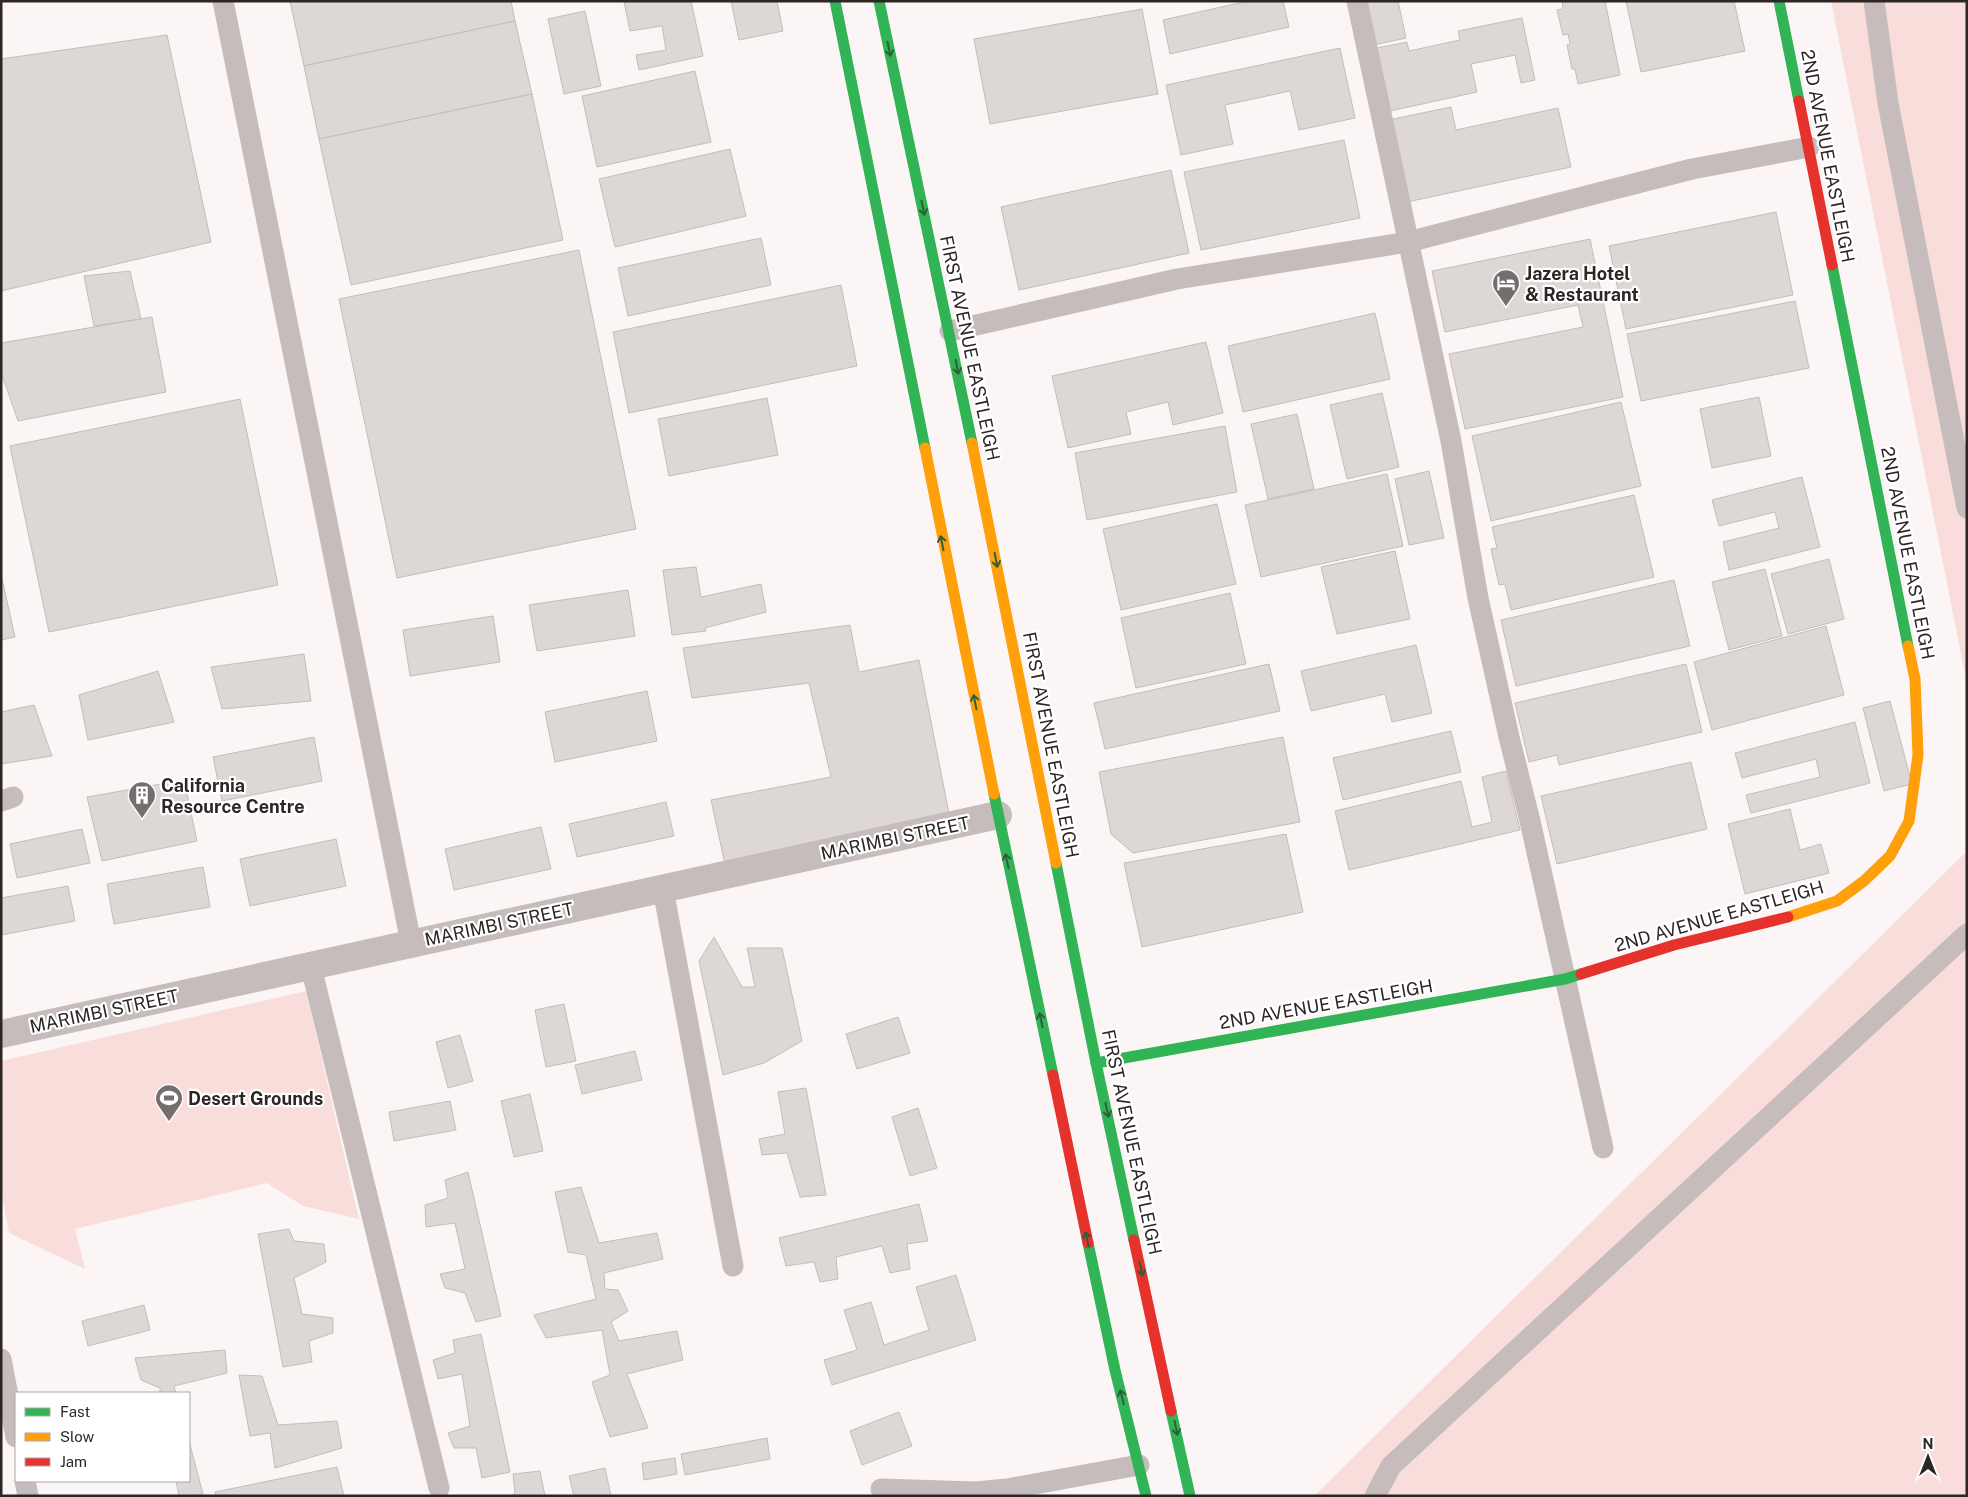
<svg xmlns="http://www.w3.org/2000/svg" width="1968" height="1497" font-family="'Public Sans',sans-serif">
  <rect width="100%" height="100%" fill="#fbf6f5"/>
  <g fill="#f8ddda">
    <path d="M1831,1h136v683z"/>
    <path d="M1967,851v645h-653z"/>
    <path d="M306,991l53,228 -56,-13 -36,-23 -192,46 10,40 -76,-36 -8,-44v-128z"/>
  </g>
  <g fill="#ddd7d6" stroke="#c3bdbc">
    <path d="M290,1h221l4,20 -211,45z"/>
    <path d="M629,1h62l12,55 -64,14 -3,-15 30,-5 -4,-24 -32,5 -6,-29z"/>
    <path d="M731,1h46l6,30 -44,9z"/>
    <path d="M1248,1h35l6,26 -119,27 -7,-34z"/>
    <path d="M1365,1h33l8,37 -32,7z"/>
    <path d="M1562,1h43l15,74 -42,9 -3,-15h-3l-5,-24 3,-1 -2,-10 -5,1 -6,-25 6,-1z"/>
    <path d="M1626,1h108l11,50 -104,21z"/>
    <path d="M1142,9l16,85 -168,30 -16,-85z"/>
    <path d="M585,11l16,75 -37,8 -16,-75z"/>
    <path d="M1522,18l13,62 -14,3 -6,-28 -44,9 6,28 -87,19 -13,-63 30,-6 2,9 51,-11 -2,-9z"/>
    <path d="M515,21l17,73 -213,45 -15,-73z"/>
    <path d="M167,35l44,207 -210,49v-232z"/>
    <path d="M1340,48l15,70 -56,12 -9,-39 -65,14 8,39 -52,11 -15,-70z"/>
    <path d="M695,71l16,71 -114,25 -15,-71z"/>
    <path d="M532,94l31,146 -212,45 -32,-146z"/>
    <path d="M1451,107l5,23 102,-22 13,59 -164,35 -19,-82z"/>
    <path d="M1344,140l16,78 -159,32 -17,-78z"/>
    <path d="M730,149l16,67 -131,31 -16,-68z"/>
    <path d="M1171,170l18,83 -170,37 -18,-83z"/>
    <path d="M1776,212l17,83 -167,34 -17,-83z"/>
    <path d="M761,238l10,47 -143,31 -10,-48z"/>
    <path d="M1590,239l33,158 -158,32 -16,-75 134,-27 -5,-22 -133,27 -13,-61z"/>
    <path d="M579,250l57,279 -239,49 -58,-279z"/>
    <path d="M130,271l11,48 -47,7 -10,-50z"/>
    <path d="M841,285l16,81 -228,47 -16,-81z"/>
    <path d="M1795,301l14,67 -168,33 -14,-67z"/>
    <path d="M1375,313l15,66 -147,33 -15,-66z"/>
    <path d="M152,317l14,75 -148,29 -17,-49v-29z"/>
    <path d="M1206,342l17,71 -50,12 -5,-23 -42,10 5,22 -63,14 -16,-72z"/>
    <path d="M1382,393l17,74 -52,12 -17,-74z"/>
    <path d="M1759,397l12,59 -59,12 -12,-59z"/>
    <path d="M767,398l11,57 -109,21 -11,-57z"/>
    <path d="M240,399l38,186 -229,47 -39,-186z"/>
    <path d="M1621,402l20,84 -150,35 -19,-85z"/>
    <path d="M1297,414l17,75 -46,10 -17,-75z"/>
    <path d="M1225,426l12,66 -150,28 -12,-67z"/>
    <path d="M1429,471l15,67 -35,7 -14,-66z"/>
    <path d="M1387,474l16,72 -142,31 -16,-72z"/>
    <path d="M1802,477l18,70 -91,23 -6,-28 56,-14 -4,-16 -56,14 -7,-26z"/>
    <path d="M1634,495l20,82 -143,33 -6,-26 -6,1 -8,-36 6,-1 -5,-21z"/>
    <path d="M1217,504l19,80 -115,26 -18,-81z"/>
    <path d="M1395,551l15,68 -73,15 -16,-67z"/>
    <path d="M1829,559l15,60 -56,15 -17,-60z"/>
    <path d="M696,567l5,30 60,-13 5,28 -61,16 1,3 -34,4 -9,-65z"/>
    <path d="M1765,569l17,67 -53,14 -17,-68z"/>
    <path d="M1,574l14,63 -14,3z"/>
    <path d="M1674,580l16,66 -174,40 -15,-66z"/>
    <path d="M628,590l7,46 -98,15 -8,-46z"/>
    <path d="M1230,593l16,71 -110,24 -15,-70z"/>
    <path d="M493,616l7,46 -90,14 -7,-46z"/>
    <path d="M850,625l9,47 60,-12 32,164 -225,45 -15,-69 120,-23 -22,-94 -117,15 -9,-50z"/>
    <path d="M1826,626l18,69 -132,35 -18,-68z"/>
    <path d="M1416,645l16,68 -40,9 -7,-28 -74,17 -10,-40z"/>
    <path d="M304,654l7,47 -89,8 -11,-42z"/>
    <path d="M1269,664l11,47 -175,38 -11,-46z"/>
    <path d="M1686,664l16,68 -143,33 -2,-10 -28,7 -14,-59z"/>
    <path d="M158,671l16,51 -86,18 -9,-45z"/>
    <path d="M647,691l10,50 -102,21 -10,-50z"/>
    <path d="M1890,701l22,83 -28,7 -21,-83z"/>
    <path d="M34,705l18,51 -51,8v-52z"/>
    <path d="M1855,722l15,61 -119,30 -5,-18 74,-18 -4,-18 -74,19 -7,-25z"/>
    <path d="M1451,731l10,41 -118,28 -10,-42z"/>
    <path d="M314,737l8,44 -100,20 -9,-44z"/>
    <path d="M1283,737l17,85 -167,31 -22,-19 -12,-62z"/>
    <path d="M1691,762l16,67 -150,35 -16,-68z"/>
    <path d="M1506,771l14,59 -171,40 -14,-59 126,-30 11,46 20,-5 -10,-45z"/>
    <path d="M184,780l13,61 -95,20 -15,-64z"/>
    <path d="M666,802l8,34 -97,21 -8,-33z"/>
    <path d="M1790,809l10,41 21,-6 8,29 -84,21 -17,-70z"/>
    <path d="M541,827l10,42 -97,21 -9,-41z"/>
    <path d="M82,829l8,34 -73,15 -7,-34z"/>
    <path d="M1286,834l17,78 -161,35 -18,-84z"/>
    <path d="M336,839l10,47 -96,20 -10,-47z"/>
    <path d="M203,867l7,40 -96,17 -7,-40z"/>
    <path d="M68,886l7,35 -74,14v-37z"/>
    <path d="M714,937l28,50h13l-8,-39h35l20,93 -38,22 -41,12 -24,-114z"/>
    <path d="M564,1004l12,57 -30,6 -11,-57z"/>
    <path d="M898,1017l12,36 -53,16 -11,-35z"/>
    <path d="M460,1035l13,46 -25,7 -12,-46z"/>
    <path d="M635,1051l7,29 -60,14 -7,-29z"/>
    <path d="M806,1088l20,107 -26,2 -13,-44 -25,2 -3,-16 26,-5 -7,-42z"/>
    <path d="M530,1094l13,57 -29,6 -13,-56z"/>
    <path d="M450,1101l6,29 -62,11 -5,-29z"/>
    <path d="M918,1108l19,60 -27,8 -18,-59z"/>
    <path d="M468,1172l33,144 -25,6 -11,-29 -20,-5 -5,-14 25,-5 -10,-46 -29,4 -1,-22 23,-7 -3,-18z"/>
    <path d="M581,1187l18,56 58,-10 6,26 -59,14 1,16 13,1 10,21 -17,11 8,19 58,-10 6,29 -56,14 21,54 -38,9 -18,-55 18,-7 -8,-45 -56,8 -12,-23 62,-16 -10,-44 -18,-3 -13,-60z"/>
    <path d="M919,1204l9,37 -21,3 3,25 -20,4 -8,-27 -46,11 2,22 -18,3 -6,-20 -28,4 -7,-28z"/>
    <path d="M289,1229l5,12 30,3 2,18 -32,16 8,36 31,4v15l-24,8 3,21 -29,5 -25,-133z"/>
    <path d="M956,1275l20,65 -144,45 -8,-25 33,-10 -13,-40 27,-8 13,43 45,-15 -13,-43z"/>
    <path d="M144,1305l6,25 -62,16 -6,-25z"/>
    <path d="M481,1334l29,138 -28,6 -6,-30h-22l-6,-15 22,-7 -8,-52 -24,5 -5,-19 22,-7 -2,-13z"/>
    <path d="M225,1350l2,23 -53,13 2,7h-16v-5l-19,-8 -6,-22z"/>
    <path d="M239,1375l23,1 16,49 59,-4 5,27 -67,20 -5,-35 -20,3z"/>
    <path d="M899,1412l13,34 -50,19 -12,-34z"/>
    <path d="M767,1438l3,21 -85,16 -4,-21z"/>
    <path d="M189,1441l14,53 -9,2h-15l-3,-15h13z"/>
    <path d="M675,1458l2,16 -33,6 -2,-17z"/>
    <path d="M337,1467l7,29h-128l-1,-4z"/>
    <path d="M605,1468l6,28h-37l-5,-20z"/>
    <path d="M540,1471l5,25h-36l6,-2 -2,-20z"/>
  </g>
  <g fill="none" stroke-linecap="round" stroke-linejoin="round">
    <g stroke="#c5bcbb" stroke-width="21">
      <path d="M223,1l188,942"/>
      <path d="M1357,1l94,440 27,157 31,139 21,84 73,327"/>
      <path d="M1874,1l14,102 79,405"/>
      <path d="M950,331l227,-52 231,-37 284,-73 117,-22"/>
      <path d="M1,801l12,-4"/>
      <path d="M663,889l70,377"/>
      <path d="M311,967l128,521"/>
      <path d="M1,1359l15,78"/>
      <path d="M25,1481l3,15"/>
      <path d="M881,1489l95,3 31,-3 132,-24"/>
      <path d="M1375,1496l16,-30 576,-532"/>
    </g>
    <path stroke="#c5bcbb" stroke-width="28" d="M1,1034l997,-219"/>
    <g stroke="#30b455" stroke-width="11">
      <path d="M835,1l90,447"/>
      <path d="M879,1l93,442"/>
      <path d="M1779,1l20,100"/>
      <path d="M1832,265l76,381"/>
      <path d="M994,794l59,281"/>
      <path d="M1056,863l40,200 38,177"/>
      <path d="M1096,1063l469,-84 16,-5"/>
      <path d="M1088,1243l27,127 31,126"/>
      <path d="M1171,1411l19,85"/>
    </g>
    <g stroke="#ff9f0a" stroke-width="11">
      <path d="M972,443l84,420"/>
      <path d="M925,448l69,346"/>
      <path d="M1788,917l49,-16 27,-20 26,-25 19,-35 9,-66 -3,-76 -7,-33"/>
    </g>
    <g stroke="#e5322d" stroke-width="11">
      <path d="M1799,101l33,164"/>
      <path d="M1581,974l93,-29 114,-28"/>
      <path d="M1053,1075l35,168"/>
      <path d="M1134,1240l37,171"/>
    </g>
  </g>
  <defs><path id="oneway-shaft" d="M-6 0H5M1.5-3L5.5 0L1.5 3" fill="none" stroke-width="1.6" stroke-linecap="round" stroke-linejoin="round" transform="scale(1.25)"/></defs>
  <g stroke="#2f5e38">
    <use href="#oneway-shaft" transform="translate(889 49) rotate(78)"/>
    <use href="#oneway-shaft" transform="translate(923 208) rotate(78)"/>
    <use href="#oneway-shaft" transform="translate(957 367) rotate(79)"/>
    <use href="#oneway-shaft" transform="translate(942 543) rotate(-101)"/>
    <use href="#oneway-shaft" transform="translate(996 560) rotate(79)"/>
    <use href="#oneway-shaft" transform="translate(975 702) rotate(-101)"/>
    <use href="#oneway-shaft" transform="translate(1007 861) rotate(-102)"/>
    <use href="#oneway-shaft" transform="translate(1041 1020) rotate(-102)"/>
    <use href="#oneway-shaft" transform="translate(1107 1110) rotate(78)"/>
    <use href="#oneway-shaft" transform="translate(1087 1239) rotate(-102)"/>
    <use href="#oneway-shaft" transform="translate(1141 1269) rotate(78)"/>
    <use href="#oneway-shaft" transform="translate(1122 1397) rotate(-104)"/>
    <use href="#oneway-shaft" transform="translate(1176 1428) rotate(78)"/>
  </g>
  <defs>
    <g id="hotel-pin" transform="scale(1.4375)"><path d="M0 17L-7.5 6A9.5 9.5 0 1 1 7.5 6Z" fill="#766e6e" stroke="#fff"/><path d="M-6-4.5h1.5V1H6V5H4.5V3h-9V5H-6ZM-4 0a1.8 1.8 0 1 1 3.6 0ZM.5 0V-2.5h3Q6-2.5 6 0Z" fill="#fff"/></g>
    <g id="building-pin" transform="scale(1.4375)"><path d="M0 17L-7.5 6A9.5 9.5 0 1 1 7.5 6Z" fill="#766e6e" stroke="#fff"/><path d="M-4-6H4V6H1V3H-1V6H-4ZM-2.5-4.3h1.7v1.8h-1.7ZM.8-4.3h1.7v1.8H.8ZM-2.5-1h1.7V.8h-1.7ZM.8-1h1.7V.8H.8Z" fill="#fff"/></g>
    <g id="stadium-pin" transform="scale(1.4375)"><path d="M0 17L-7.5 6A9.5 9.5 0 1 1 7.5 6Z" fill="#766e6e" stroke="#fff"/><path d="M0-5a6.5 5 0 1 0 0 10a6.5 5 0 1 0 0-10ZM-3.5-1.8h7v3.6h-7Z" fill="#fff"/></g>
  </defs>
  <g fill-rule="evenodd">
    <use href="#hotel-pin" x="1506" y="283"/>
    <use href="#building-pin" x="142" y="795"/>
    <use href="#stadium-pin" x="169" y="1098"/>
  </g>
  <g text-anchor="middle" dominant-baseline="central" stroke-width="4.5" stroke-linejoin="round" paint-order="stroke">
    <g font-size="18" fill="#2e2525" stroke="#fff">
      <text transform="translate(1828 156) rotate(79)">2ND AVENUE EASTLEIGH</text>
      <text transform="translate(970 348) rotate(78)">FIRST AVENUE EASTLEIGH</text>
      <text transform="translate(1908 553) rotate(79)">2ND AVENUE EASTLEIGH</text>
      <text transform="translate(1051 745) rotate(79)">FIRST AVENUE EASTLEIGH</text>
      <text transform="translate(895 838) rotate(-12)">MARIMBI STREET</text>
      <text transform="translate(1719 916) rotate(-16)">2ND AVENUE EASTLEIGH</text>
      <text transform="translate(499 924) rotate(-12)">MARIMBI STREET</text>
      <text transform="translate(1326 1004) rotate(-10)">2ND AVENUE EASTLEIGH</text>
      <text transform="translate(104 1011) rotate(-12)">MARIMBI STREET</text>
      <text transform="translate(1132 1142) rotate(78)">FIRST AVENUE EASTLEIGH</text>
    </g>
    <g font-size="18" font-weight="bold" fill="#2e2525" stroke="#fff" text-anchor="start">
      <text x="1525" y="273">Jazera Hotel<tspan x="1525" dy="21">&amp; Restaurant</tspan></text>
      <text x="161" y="785">California<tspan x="161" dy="21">Resource Centre</tspan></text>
      <text x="188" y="1098">Desert Grounds</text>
    </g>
  </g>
  <rect width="1968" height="1497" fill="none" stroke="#2e2525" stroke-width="5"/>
  <rect x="15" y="1392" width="175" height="90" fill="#ffffff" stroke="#aba8a8"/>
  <rect x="25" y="1408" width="25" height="8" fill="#30b455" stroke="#aba8a8"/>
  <text x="60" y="1417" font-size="15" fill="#2e2525">Fast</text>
  <rect x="25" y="1433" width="25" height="8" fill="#ff9f0a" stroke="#aba8a8"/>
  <text x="60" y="1442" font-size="15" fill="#2e2525">Slow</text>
  <rect x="25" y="1458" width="25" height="8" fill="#e5322d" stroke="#aba8a8"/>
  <text x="60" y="1467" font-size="15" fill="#2e2525">Jam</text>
  <g transform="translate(1928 1457)" stroke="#ffffff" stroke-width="4" paint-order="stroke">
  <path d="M0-4L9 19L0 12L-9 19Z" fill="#2e2525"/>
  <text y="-8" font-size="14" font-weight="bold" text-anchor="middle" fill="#2e2525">N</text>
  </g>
</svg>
